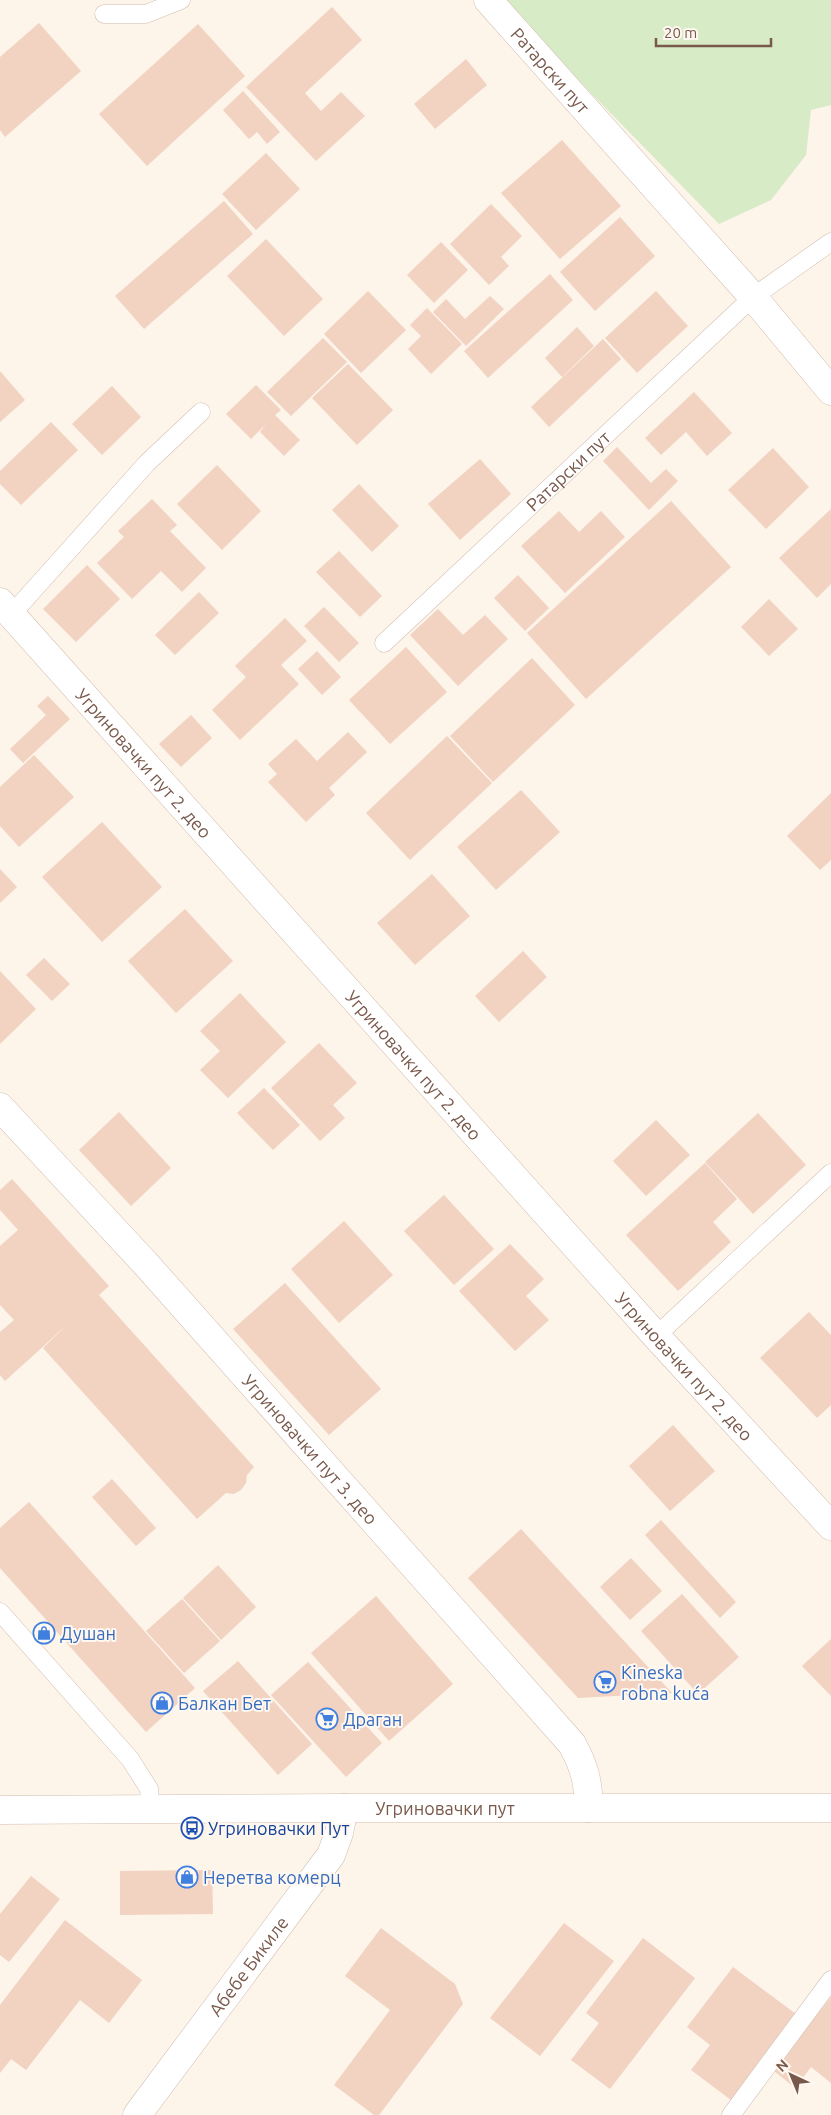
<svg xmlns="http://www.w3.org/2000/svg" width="831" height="2115" font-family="Ubuntu,sans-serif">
  <rect width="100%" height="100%" fill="#fdf4ea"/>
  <path fill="#d8ebc7" d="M500,0h331v105l-20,5 -5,45 -35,45 -52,24z"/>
  <g fill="#f2d2c1">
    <path d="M332,7l30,33 -57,53 16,18 20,-19 24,24 -49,45 -70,-74z"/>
    <path d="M39,23l42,48 -76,66 -5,-7v-73z"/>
    <path d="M198,24l47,52 -98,90 -48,-52z"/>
    <path d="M466,59l21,26 -52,44 -21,-25z"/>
    <path d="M243,91l37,41 -13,12 -10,-12 -8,7 -26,-29z"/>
    <path d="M562,140l59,66 -61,53 -59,-66z"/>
    <path d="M266,153l34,36 -44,41 -34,-36z"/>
    <path d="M224,201l29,33 -109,95 -29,-33z"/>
    <path d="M491,204l31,32 -21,21 8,9 -20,19 -39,-41z"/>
    <path d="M620,217l35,39 -60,55 -35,-39z"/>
    <path d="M266,239l57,60 -39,37 -57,-60z"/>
    <path d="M441,242l27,28 -34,33 -27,-28z"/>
    <path d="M550,274l23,26 -85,78 -24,-27z"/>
    <path d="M368,291l38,39 -45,43 -37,-39z"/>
    <path d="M656,291l32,35 -51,47 -32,-35z"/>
    <path d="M490,296l14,13 -38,37 -33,-34 13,-13 19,20z"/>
    <path d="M427,308l35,36 -31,30 -23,-25 13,-13 -11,-11z"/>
    <path d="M577,327l17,19 -32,31 -17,-19z"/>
    <path d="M323,338l24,24 -56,54 -24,-24z"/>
    <path d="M603,339l18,20 -72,68 -18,-20z"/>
    <path d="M348,364l45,46 -36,35 -45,-47z"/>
    <path d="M0,371l25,29 -25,22z"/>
    <path d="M256,385l25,25 -6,5 25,25 -16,16 -24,-24 6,-8 -15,15 -25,-25z"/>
    <path d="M112,386l29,31 -39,38 -30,-31z"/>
    <path d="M694,392l38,41 -25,23 -21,-24 -25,23 -16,-17z"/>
    <path d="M51,422l27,28 -57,55 -21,-21v-13z"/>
    <path d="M617,447l34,36 15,-14 12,12 -29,29 -46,-49z"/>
    <path d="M773,448l36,39 -43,42 -38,-39z"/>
    <path d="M480,459l31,35 -51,46 -32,-36z"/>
    <path d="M217,465l44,46 -39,39 -45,-46z"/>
    <path d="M359,484l40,42 -27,26 -40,-42z"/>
    <path d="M152,499l25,26 -7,6 36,37 -24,24 -21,-21 -29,28 -35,-36 27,-26 -6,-6z"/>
    <path d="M671,501l60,66 -145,132 -59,-66z"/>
    <path d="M831,509v75l-14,14 -38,-40z"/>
    <path d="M559,511l20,21 22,-21 24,26 -60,56 -44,-47z"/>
    <path d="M339,551l43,45 -22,21 -44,-45z"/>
    <path d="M87,565l33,34 -44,43 -33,-33z"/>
    <path d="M518,575l31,33 -24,23 -31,-33z"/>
    <path d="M199,592l20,21 -44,42 -20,-20z"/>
    <path d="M769,599l29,30 -29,27 -28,-29z"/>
    <path d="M324,607l35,36 -20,19 -35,-36z"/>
    <path d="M438,609l25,26 22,-20 23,24 -50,47 -48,-51z"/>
    <path d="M285,618l22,23 -26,24 18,19 -59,56 -28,-30 34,-33 -11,-11z"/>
    <path d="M406,647l41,45 -57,52 -41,-44z"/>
    <path d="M317,651l24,26 -19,18 -24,-26z"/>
    <path d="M532,658l43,47 -82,77 -43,-46z"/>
    <path d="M48,696l22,23 -47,44 -13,-14 36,-34 -9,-9z"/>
    <path d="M191,715l21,23 -31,29 -22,-23z"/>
    <path d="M348,732l19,20 -38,36 6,7 -29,27 -38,-40 9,-8 -9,-10 28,-25 21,22z"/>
    <path d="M447,736l45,47 -82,77 -44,-47z"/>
    <path d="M34,755l40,42 -55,50 -19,-21v-39z"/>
    <path d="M521,790l39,42 -64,58 -39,-43z"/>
    <path d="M831,793v67l-11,10 -33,-34z"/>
    <path d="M102,822l60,65 -60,55 -60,-65z"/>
    <path d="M0,869l17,18 -17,16z"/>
    <path d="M432,874l38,42 -55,49 -38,-42z"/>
    <path d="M185,909l48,52 -57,52 -48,-52z"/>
    <path d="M523,951l24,26 -48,45 -24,-26z"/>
    <path d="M44,958l26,26 -18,17 -26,-26z"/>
    <path d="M0,971l36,38 -36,35z"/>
    <path d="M240,993l46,49 -58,56 -28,-28 20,-19 -20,-20z"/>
    <path d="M319,1043l38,40 -24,22 12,13 -25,23 -49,-53z"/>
    <path d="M264,1088l36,37 -27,25 -36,-37z"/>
    <path d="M119,1112l52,56 -40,38 -52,-56z"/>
    <path d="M758,1113l48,52 -53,49 -48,-52z"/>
    <path d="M656,1120l34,35 -44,41 -33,-35z"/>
    <path d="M705,1163l32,36 -24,23 18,20 -53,49 -52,-56z"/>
    <path d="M12,1179l97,107 -10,9 155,172 -7,8 -1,8 -5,7 -7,4 -8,-1 -29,26 -154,-171 26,-25 -64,58 -5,-6v-43l14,-12 -14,-15v-59l18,-16 -18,-20v-20z"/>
    <path d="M444,1195l50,54 -40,36 -50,-54z"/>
    <path d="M344,1221l49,54 -54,48 -48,-54z"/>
    <path d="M510,1244l34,35 -18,17 23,24 -34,31 -56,-60z"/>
    <path d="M285,1283l96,106 -52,46 -96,-106z"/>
    <path d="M809,1312l22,23v70l-14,13 -57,-60z"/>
    <path d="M673,1425l42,46 -45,40 -41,-45z"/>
    <path d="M112,1479l44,49 -20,18 -44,-49z"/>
    <path d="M29,1502l166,186 -49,44 -146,-164v-40z"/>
    <path d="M661,1520l75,82 -16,16 -75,-83z"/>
    <path d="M521,1529l151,164 -94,5 -110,-120z"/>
    <path d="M631,1558l31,33 -32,29 -30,-33z"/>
    <path d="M218,1565l38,42 -35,33 -38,-42z"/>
    <path d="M682,1594l57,63 -41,37 -57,-63z"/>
    <path d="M376,1596l77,88 -64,57 -78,-88z"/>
    <path d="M182,1599l38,42 -36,32 -38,-42z"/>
    <path d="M831,1639v57l-29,-30z"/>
    <path d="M238,1661l74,83 -34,31 -75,-84z"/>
    <path d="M308,1662l74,81 -36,34 -75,-82z"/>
    <path d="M212,1870l1,44 -93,1v-44z"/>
    <path d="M31,1876l29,23 -51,63 -9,-7v-41z"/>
    <path d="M65,1920l77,60 -33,43 -29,-23 -54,70 -15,-11 -11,14v-68z"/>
    <path d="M564,1923l50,38 -74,95 -50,-38z"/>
    <path d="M381,1928l74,56 8,20 -84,111h-5l-40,-30 56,-75 -45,-34z"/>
    <path d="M643,1938l52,40 -85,111 -39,-29 28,-37 -13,-10z"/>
    <path d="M733,1967l63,47 -65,86 -40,-30 19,-25 -23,-18z"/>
    <path d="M831,1997v86l-20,-16 -16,21 -22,-18z"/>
  </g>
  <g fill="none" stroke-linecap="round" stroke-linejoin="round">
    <g stroke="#d2beb1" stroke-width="19">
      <g id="lane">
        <path d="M104,14h42l35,-14"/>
        <path d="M11,615l136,-152 54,-51"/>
        <path id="s1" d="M384,643l369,-346 78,-55"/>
        <path d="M656,1336l175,-163"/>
        <path d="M0,1612l130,147 19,30 2,20"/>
        <path d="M731,2115l100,-135"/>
      </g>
    </g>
    <g stroke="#d2beb1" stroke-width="29">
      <g id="street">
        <path id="s2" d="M488,0l265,297 78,94"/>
        <path id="s3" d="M0,602l656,734 175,190"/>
        <path id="s4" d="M0,1107l145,156 427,481c13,24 16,37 17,64"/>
        <path id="s5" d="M137,2115l194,-260 8,-22 5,-25"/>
      </g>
    </g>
    <g stroke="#d5bdae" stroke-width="29">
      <g id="secondary">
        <path id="s6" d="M0,1810l344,-2h487"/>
      </g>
    </g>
    <use href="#lane" stroke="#fff" stroke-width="18"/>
    <use href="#street" stroke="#fff" stroke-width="28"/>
    <use href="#secondary" stroke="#fff" stroke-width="28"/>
  </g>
  <defs>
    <g id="shop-ring" transform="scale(1.125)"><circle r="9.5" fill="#fff8f1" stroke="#3f7fe0" stroke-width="1.5"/><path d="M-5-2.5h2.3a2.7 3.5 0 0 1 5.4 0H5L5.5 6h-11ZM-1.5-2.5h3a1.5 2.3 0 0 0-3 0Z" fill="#3f7fe0"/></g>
    <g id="supermarket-ring" transform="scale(1.125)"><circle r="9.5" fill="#fff8f1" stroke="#3f7fe0" stroke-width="1.5"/><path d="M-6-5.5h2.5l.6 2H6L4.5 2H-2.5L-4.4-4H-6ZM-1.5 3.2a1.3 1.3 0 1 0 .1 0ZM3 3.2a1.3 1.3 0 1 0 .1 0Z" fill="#3f7fe0"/></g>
    <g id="bus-ring" transform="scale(1.125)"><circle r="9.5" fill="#fff8f1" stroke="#1a4fb4" stroke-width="1.5"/><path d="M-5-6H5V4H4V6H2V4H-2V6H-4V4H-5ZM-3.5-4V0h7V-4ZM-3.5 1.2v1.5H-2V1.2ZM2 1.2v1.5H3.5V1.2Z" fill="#1a4fb4"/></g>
  </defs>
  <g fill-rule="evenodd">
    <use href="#shop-ring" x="44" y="1633"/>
    <use href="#supermarket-ring" x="605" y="1682"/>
    <use href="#shop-ring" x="162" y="1703"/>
    <use href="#supermarket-ring" x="327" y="1719"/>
    <use href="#bus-ring" x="192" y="1828"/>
    <use href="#shop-ring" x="187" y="1877"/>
  </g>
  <g text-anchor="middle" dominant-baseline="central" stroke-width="4" stroke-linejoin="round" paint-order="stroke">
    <g font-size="18" fill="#79594c" stroke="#fff8f1">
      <text stroke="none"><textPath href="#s2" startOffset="94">Ратарски пут</textPath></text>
      <text stroke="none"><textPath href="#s1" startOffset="252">Ратарски пут</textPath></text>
      <text stroke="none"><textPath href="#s3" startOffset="216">Угриновачки пут 2. део</textPath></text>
      <text stroke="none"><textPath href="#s3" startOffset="621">Угриновачки пут 2. део</textPath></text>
      <text stroke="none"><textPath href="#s3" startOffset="1026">Угриновачки пут 2. део</textPath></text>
      <text stroke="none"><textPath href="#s4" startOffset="462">Угриновачки пут 3. део</textPath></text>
      <text stroke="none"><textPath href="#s6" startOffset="445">Угриновачки пут</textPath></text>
      <text stroke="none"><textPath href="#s5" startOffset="186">Абебе Бикиле</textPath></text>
    </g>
    <g font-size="18" fill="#366cbe" stroke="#fff8f1" text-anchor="start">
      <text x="60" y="1633">Душан</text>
      <text x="621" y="1672">Kineska<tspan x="621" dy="21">robna kuća</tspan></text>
      <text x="178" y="1703">Балкан Бет</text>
      <text x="343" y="1719">Драган</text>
      <text x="203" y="1877">Неретва комерц</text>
    </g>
    <g font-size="18" fill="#164399" stroke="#fff8f1" text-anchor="start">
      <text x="208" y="1828">Угриновачки Пут</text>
    </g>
  </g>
  <g transform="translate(791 2075) rotate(316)" stroke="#fff8f1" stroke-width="4" paint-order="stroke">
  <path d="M0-4L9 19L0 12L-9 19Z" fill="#79594c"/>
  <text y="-8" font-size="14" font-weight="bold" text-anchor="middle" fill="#79594c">N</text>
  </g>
  <path d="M656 38v8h115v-8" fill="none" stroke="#79594c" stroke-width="2.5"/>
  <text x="664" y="38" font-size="15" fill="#79594c" stroke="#fff8f1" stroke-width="4" paint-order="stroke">20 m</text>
</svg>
